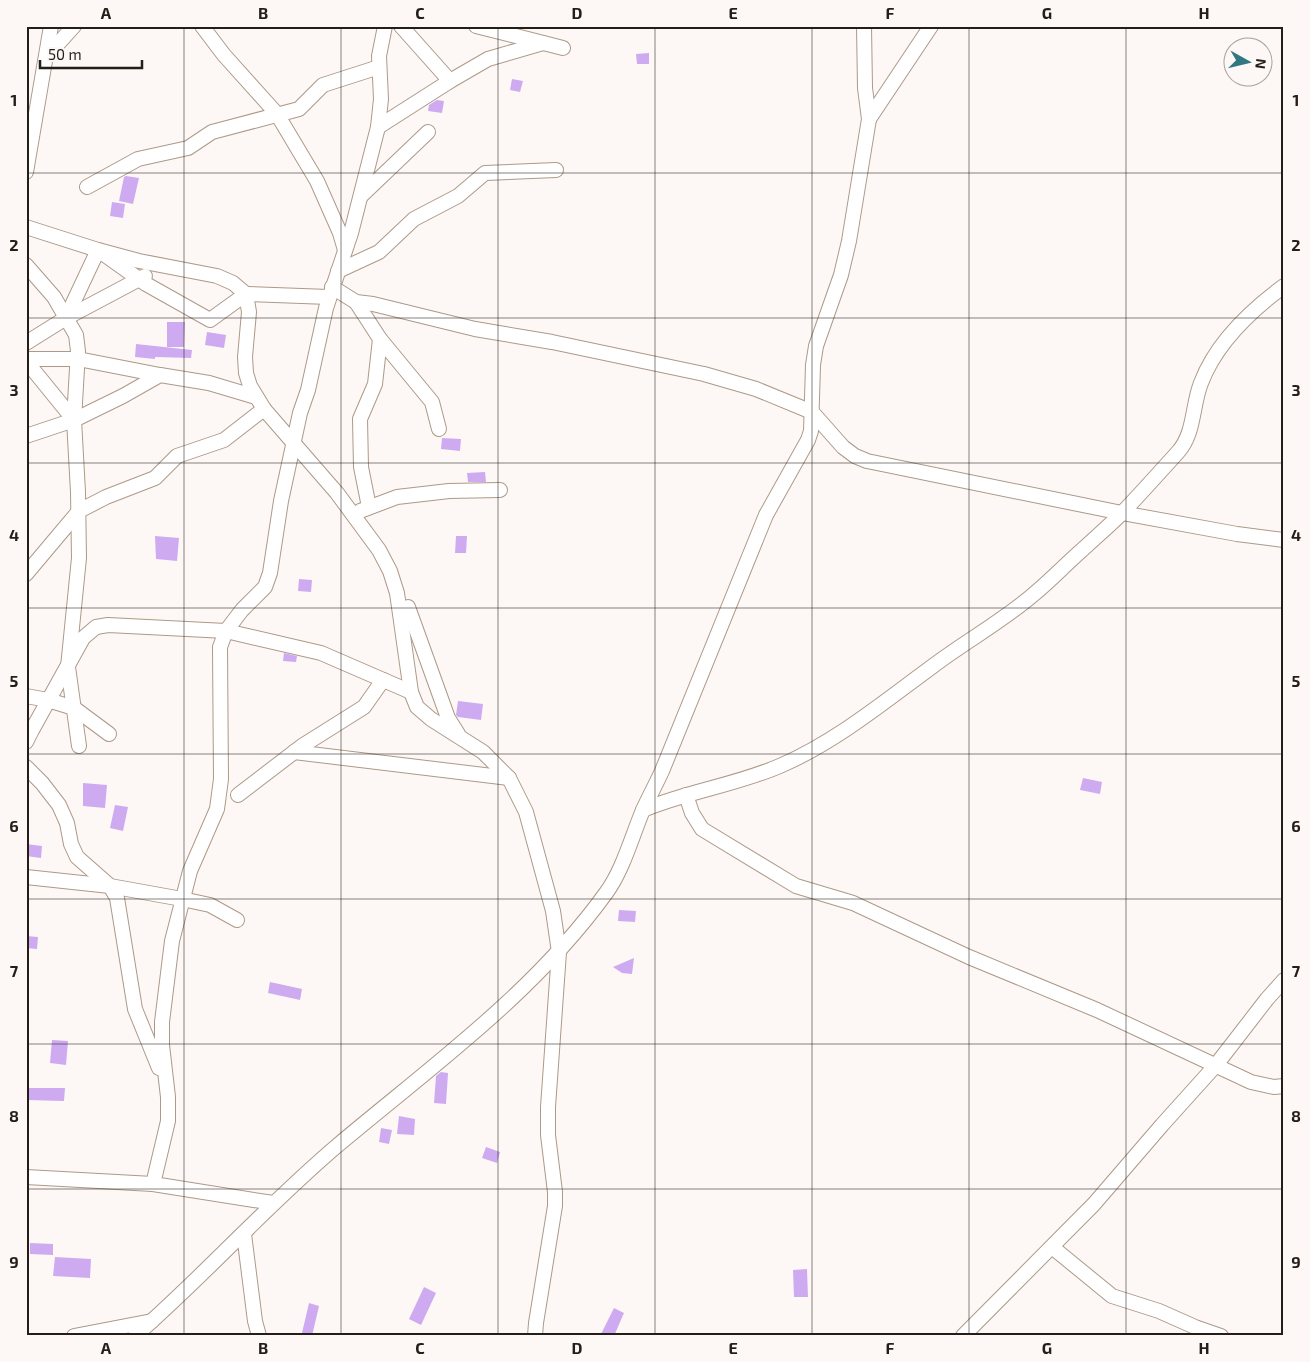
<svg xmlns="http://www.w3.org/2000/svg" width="1310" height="1362" font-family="'Exo 2',sans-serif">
  <rect width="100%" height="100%" fill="#fdf8f5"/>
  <g fill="#ceabf0">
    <path d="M649,53v11h-12l-1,-10z"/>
    <path d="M512,79l11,2 -3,11 -10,-2z"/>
    <path d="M437,100l7,1 -2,12 -14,-2 1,-6z"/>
    <path d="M126,176l13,2 -6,26 -14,-3 5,-24z"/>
    <path d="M112,202l13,2 -2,14 -13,-2z"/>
    <path d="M167,322h18l-1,25h-17z"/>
    <path d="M207,332l19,3 -2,13 -19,-3z"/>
    <path d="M136,344l56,6 -1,8 -36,-1v2l-20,-2z"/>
    <path d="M442,438l19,1 -1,12 -19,-2z"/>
    <path d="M485,472l1,10h-18l-1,-9z"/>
    <path d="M155,536l24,2 -2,23 -21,-2z"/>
    <path d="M456,536h11l-1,17h-11z"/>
    <path d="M299,579l13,1 -1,12 -13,-1z"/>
    <path d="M284,653l13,3 -1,6 -13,-1z"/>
    <path d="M458,701l25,3 -2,16 -23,-3 -2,-2z"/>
    <path d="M1083,778l19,4 -2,12 -20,-4z"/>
    <path d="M83,783l24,2 -2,23 -22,-2z"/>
    <path d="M115,805l13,2 -5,24 -13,-3z"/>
    <path d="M26,844l16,2 -1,12 -15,-2z"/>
    <path d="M619,910l17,1 -1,11 -17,-1z"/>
    <path d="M26,936l12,1 -1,12 -11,-1z"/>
    <path d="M634,958l-2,16 -10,-1 -9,-6z"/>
    <path d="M270,982l32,7 -2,11 -32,-7z"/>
    <path d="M52,1040l16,1 -2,24 -16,-2z"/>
    <path d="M441,1072l7,1 -2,31 -12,-1 2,-27z"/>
    <path d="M27,1088h38l-1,13 -37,-1z"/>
    <path d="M399,1116l16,3 -1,16 -17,-1z"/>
    <path d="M381,1128l11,2 -3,14 -10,-2z"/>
    <path d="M486,1147l14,5 -3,11 -15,-5z"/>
    <path d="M30,1243l23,1v11l-23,-1z"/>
    <path d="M55,1257l36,2 -1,19 -37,-2z"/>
    <path d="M807,1269l1,28h-14l-1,-27z"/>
    <path d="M424,1287l12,6 -15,32 -12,-6z"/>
    <path d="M309,1303l10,3 -7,30 -10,-3z"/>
    <path d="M614,1308l10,5 -10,23h-14z"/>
  </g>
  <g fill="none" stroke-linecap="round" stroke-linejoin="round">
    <g stroke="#ad9988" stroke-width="16">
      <g id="minor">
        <path d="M202,26l22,29 53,59 40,67 23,52 5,17"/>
        <path d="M476,26l87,22"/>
        <path d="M47,56l27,-30"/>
        <path d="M450,81l38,-22 55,-16"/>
        <path d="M869,119l62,-93"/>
        <path d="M378,127l72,-46 -49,-55"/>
        <path d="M26,172l25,-146"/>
        <path d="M87,187l51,-28 50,-11 24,-16 87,-23 24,-24 56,-18"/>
        <path d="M361,196l67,-64"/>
        <path d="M26,227l72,23 41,11 78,15 16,7 13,11 3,18 -4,45 1,16 4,13 14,23 73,84 42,57 11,21 7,22 14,99 6,15 14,12 52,33 26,26 17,34 27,99 6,41 -11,155v28l7,57v14l-19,117 -1,13"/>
        <path d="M26,265l28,32 22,38 2,16 -4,69 4,72 1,66 -11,109 11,79"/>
        <path d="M338,271l41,-19 35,-33 44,-23 27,-23 71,-3"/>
        <path d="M332,287l24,15 17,2 102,25 77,13 152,32 52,15 56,23 31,35 12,9 12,5 255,52 115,21 47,6"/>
        <path d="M356,302l24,37 -5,45 -15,35 1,48 7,35"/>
        <path d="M66,318l32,-68 48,34 64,36 36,-26 83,3"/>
        <path d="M380,339l52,63 7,27"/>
        <path d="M26,343l40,-25 79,-42"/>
        <path d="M26,359h52l82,16"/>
        <path d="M26,361l48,59"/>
        <path d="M26,436l48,-16 49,-24 37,-21 49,8 47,14"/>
        <path d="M360,511l37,-14 52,-6 51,-1"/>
        <path d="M26,574l53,-63 27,-14 49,-19 22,-22 47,-16 40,-31"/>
        <path d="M408,607l40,111 10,16"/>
        <path d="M26,696l22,4 26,8 35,26"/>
        <path d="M26,742l6,-12 51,-92 13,-11 12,-2 118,6 95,22 90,39"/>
        <path d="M294,752l215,26"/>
        <path d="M26,767l16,16 17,22 8,18 4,21 6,13 33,29 7,12 18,111 24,59"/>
        <path d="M238,795l64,-49 62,-39 19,-27"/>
        <path d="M686,795l6,18 10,16 94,57 57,17 116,54 128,53 154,72 23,5 10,-1"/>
        <path d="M643,810c45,-19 94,-25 139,-45 55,-24 103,-64 151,-99 33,-25 70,-45 101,-72 17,-14 32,-30 48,-44 14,-13 28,-25 41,-38 19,-20 37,-40 55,-60 17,-19 14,-47 23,-69 15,-40 49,-72 83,-97"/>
        <path d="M26,877l84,9 72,13 28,6 27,15"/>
        <path d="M26,1177l127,7 120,19"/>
        <path d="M153,1184l15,-63v-24l-6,-52v-23l10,-81 18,-70 27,-62 4,-30 -1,-132 6,-16 16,-21 23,-23 5,-14 11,-72 19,-88 8,-23 18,-82 25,-75 27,-106 3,-28 -2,-43 6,-30"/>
        <path d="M244,1234l11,87 4,15"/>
        <path d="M1052,1247l60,49 47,15 36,16 26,9"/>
        <path d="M74,1336l78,-15"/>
        <path d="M135,1336c70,-61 132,-131 203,-191 94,-79 196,-152 268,-252 17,-23 26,-57 37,-83 6,-13 13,-26 19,-39l104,-256 42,-75 3,-9 2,-66 3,-19 25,-71 8,-34 20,-122 -4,-31 -1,-62"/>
        <path d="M963,1336l131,-132 68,-79 54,-60 51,-66 17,-19"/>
      </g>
    </g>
    <use href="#minor" stroke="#fff" stroke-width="14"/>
  </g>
  <path fill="none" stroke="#251d17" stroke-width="1" stroke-opacity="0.55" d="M184,26v1310M341,26v1310M498,26v1310M655,26v1310M812,26v1310M969,26v1310M1126,26v1310M26,173h1258M26,318h1258M26,463h1258M26,608h1258M26,754h1258M26,899h1258M26,1044h1258M26,1189h1258"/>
  <rect width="1310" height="1362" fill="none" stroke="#fdf8f5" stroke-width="55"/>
  <g transform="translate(1248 62) rotate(98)"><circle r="24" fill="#fdf8f5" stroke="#a7a09c"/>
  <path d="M0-4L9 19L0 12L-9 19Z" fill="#317882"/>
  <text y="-8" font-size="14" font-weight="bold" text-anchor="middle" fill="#251d17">N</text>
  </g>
  <path d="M40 60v8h102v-8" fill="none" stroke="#251d17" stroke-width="2.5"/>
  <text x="48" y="60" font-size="15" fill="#251d17" stroke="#fdf8f5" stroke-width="4" paint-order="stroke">50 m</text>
  <rect x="28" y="28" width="1254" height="1306" fill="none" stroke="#251d17" stroke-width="2"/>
  <g font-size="16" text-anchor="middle" font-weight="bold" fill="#251d17">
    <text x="106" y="19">A</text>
    <text x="263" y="19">B</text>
    <text x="420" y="19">C</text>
    <text x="577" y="19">D</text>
    <text x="733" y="19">E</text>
    <text x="890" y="19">F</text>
    <text x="1047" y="19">G</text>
    <text x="1204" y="19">H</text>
    <text x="14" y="106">1</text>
    <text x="1296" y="106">1</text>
    <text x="14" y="251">2</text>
    <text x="1296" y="251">2</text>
    <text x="14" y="396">3</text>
    <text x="1296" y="396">3</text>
    <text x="14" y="541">4</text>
    <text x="1296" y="541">4</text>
    <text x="14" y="687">5</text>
    <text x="1296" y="687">5</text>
    <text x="14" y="832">6</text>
    <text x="1296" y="832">6</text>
    <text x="14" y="977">7</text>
    <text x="1296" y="977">7</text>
    <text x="14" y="1122">8</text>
    <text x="1296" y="1122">8</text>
    <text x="14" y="1268">9</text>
    <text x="1296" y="1268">9</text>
    <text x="106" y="1354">A</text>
    <text x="263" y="1354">B</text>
    <text x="420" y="1354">C</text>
    <text x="577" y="1354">D</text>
    <text x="733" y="1354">E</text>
    <text x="890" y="1354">F</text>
    <text x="1047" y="1354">G</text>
    <text x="1204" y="1354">H</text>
  </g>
</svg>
